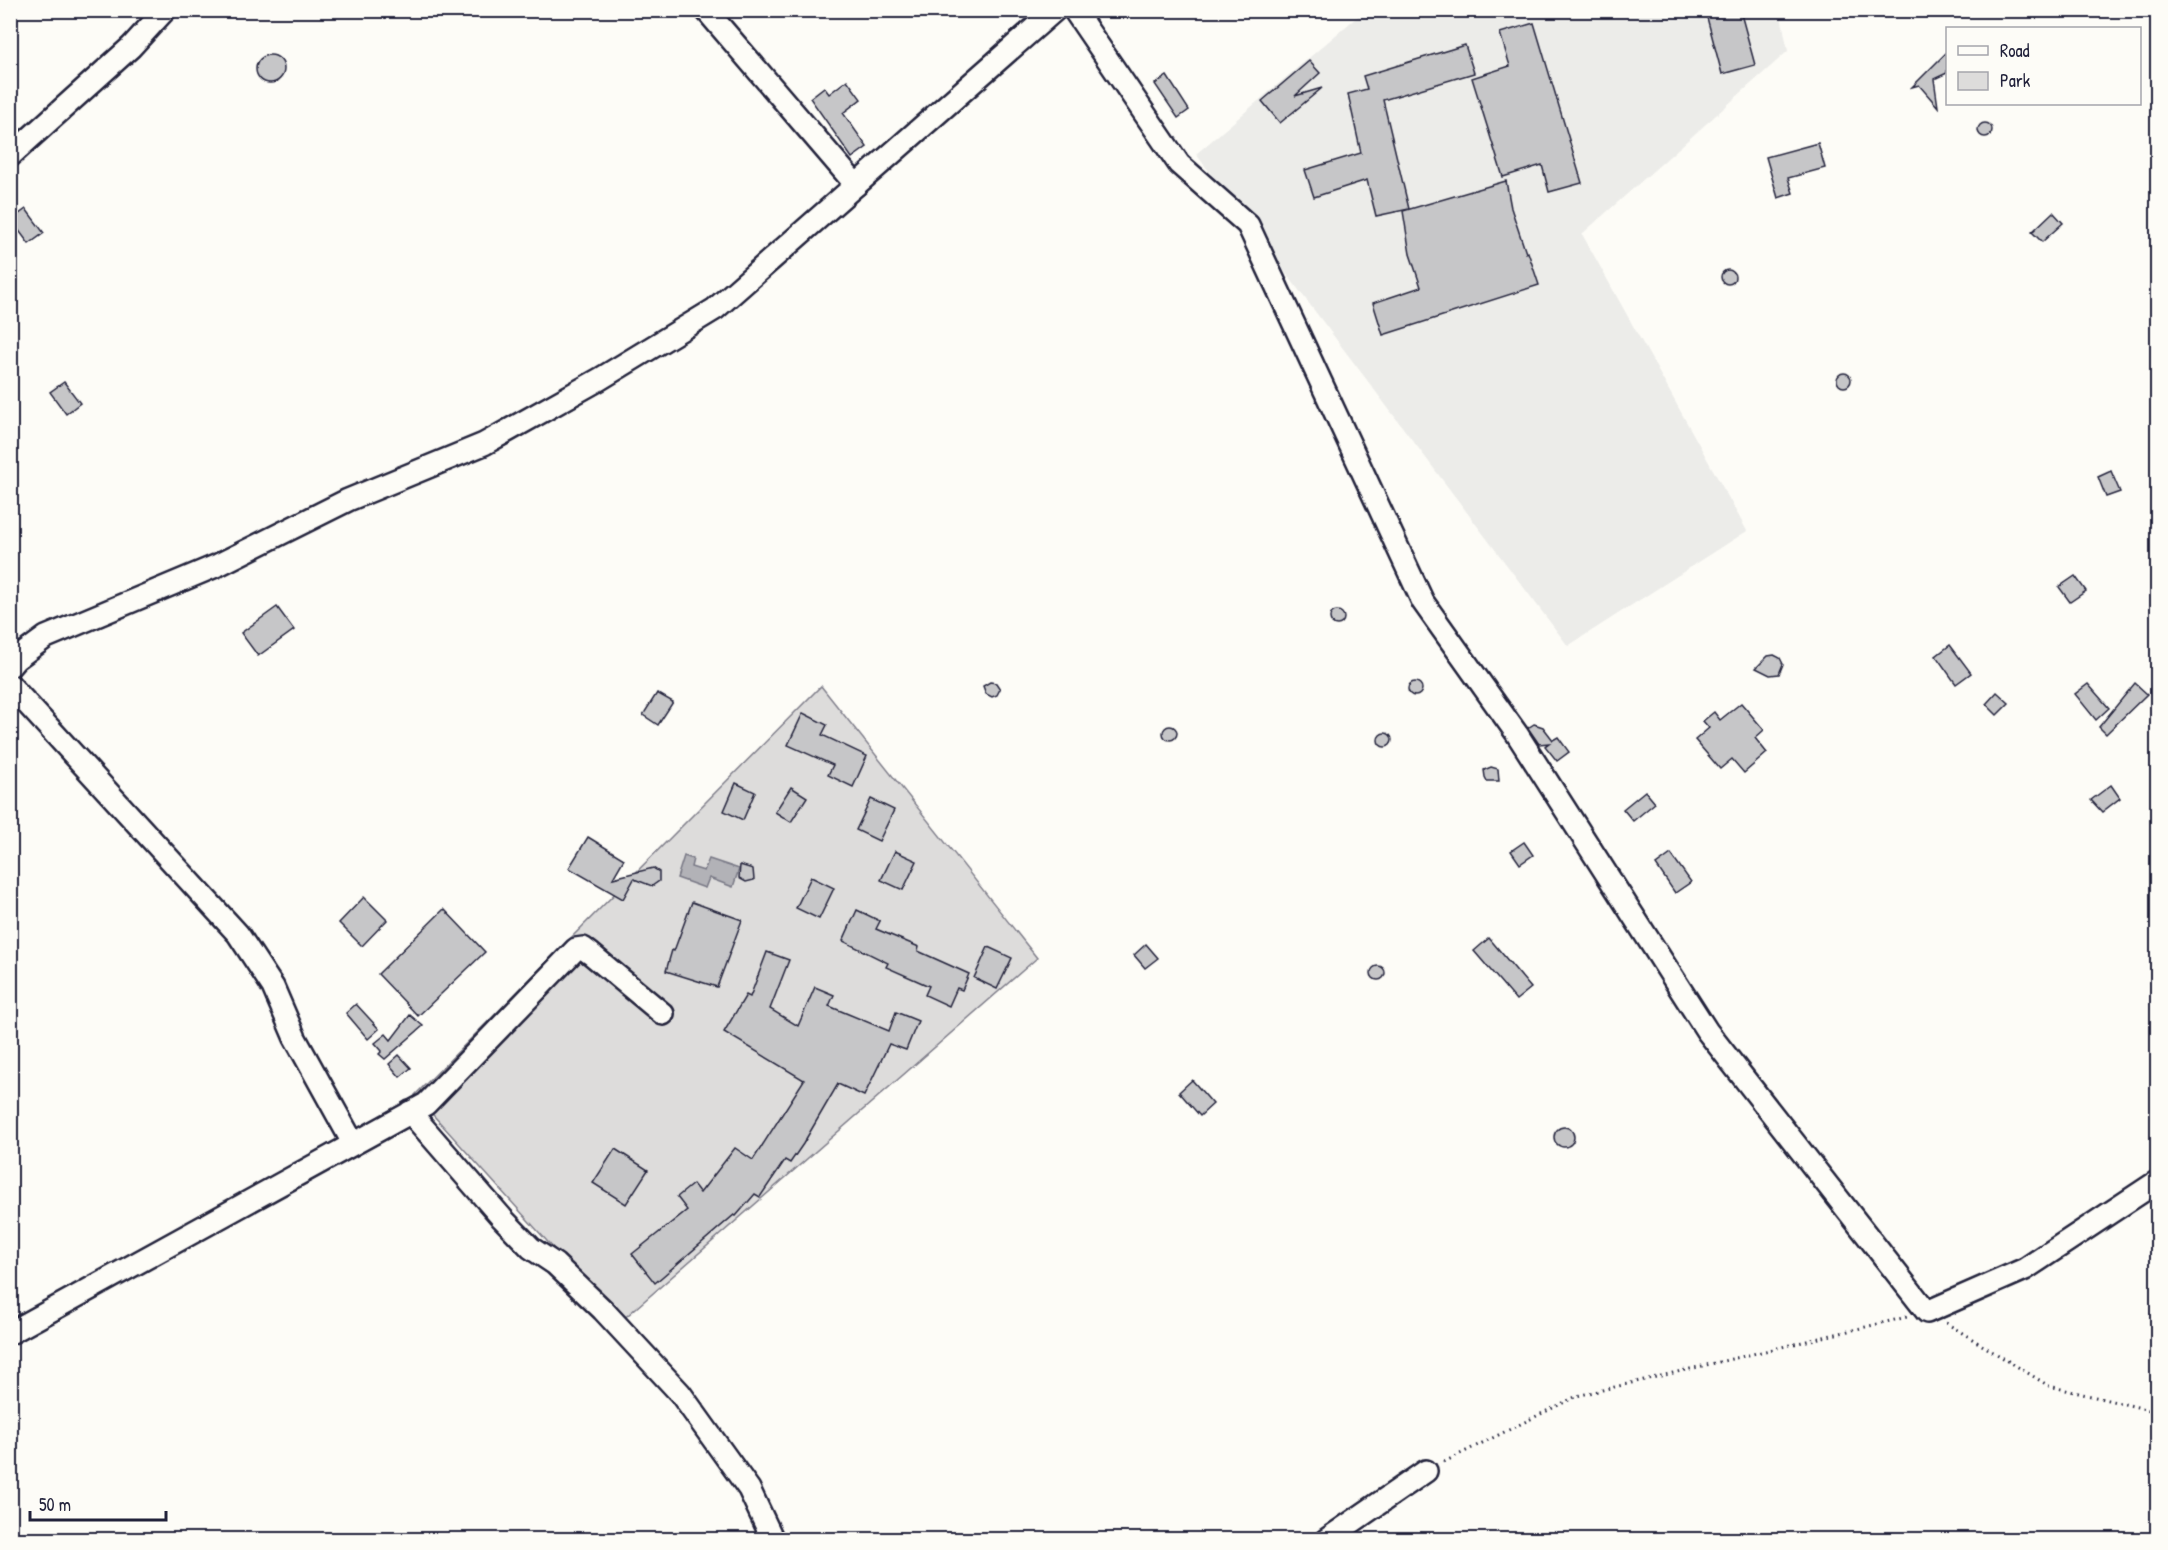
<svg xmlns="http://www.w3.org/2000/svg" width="2168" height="1550" font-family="'Patrick Hand',sans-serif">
  <rect width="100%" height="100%" fill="#fdfcf7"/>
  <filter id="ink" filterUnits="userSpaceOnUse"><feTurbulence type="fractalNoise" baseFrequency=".0167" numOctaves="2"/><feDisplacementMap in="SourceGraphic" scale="12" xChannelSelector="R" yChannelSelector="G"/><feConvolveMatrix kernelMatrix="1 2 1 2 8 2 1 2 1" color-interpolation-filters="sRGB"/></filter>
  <g filter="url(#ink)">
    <path fill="#ecece9" d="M1364,11h416l8,40 -206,183 165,297 -179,115 -372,-492z"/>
    <path fill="#dddcdb" stroke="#807f8b" stroke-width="1.5" d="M821,686l216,272 -417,364 -205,-227z"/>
    <path fill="#b2b2b7" stroke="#787885" stroke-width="1.5" d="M684,856l9,3 -2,8 13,4 5,-12 30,10 -6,18 -24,-9 -4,10 -28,-10z"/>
    <g fill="#c6c6c8" stroke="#22223b" stroke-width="1.5">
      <path d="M1705,10h35l15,55 -33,9z"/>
      <path d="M1534,23l48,160 -33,9 -7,-27 -39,12 -31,-99 38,-12 -10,-33z"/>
      <path d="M1465,45l9,28 -91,27 26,109 -33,7 -9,-36 -53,17 -9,-27 56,-17 -13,-59 19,-5 -4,-13z"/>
      <path d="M1947,52v21l-13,6 4,28 -19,-22 -7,2z"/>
      <circle cx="270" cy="69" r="14"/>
      <path d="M1309,61l11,12 -25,23 27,-8 -42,35 -18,-22z"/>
      <path d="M1167,76l22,34 -11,8 -23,-34z"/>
      <path d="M847,80l14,19 -18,14 24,34 -15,11 -42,-60 14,-11 5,7z"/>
      <circle cx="1985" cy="130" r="7"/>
      <path d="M1818,143l7,25 -37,10 5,15 -15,5 -12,-41z"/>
      <path d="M1506,181l5,27 15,45 2,-1 11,33 -156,50 -10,-32 48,-16 -11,-33 -7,-43z"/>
      <path d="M26,209l18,24 -15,11 -18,-24z"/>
      <path d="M2053,212l10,11 -21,19 -10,-10z"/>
      <circle cx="1728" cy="277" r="7"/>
      <circle cx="1844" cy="380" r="7"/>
      <path d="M64,382l16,21 -14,11 -16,-22z"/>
      <path d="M2111,471l9,21 -14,5 -8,-20z"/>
      <path d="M2075,576l11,15 -16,11 -11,-15z"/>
      <path d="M277,607l17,23 -36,26 -17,-23z"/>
      <circle cx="1337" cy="618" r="7"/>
      <path d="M1950,645l21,28 -15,11 -20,-28z"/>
      <path d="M1774,655l6,3 3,6 -4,10 -9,1 -14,-7 12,-12z"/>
      <circle cx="1415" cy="689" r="7"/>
      <path d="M990,682l6,1 4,6 -3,6 -5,2 -6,-3 -3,-8z"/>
      <path d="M2135,683l12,11 -41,40 -7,-7z"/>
      <path d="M2088,684l21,24 -13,12 -21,-26z"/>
      <path d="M1997,692l12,11 -12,12 -11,-11z"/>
      <path d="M657,693l16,9 -15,23 -15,-10z"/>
      <path d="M1741,703l23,27 -9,8 12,15 -23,20 -12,-14 -12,10 -25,-29 14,-12 -6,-7 11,-9 6,8z"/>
      <path d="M803,713l24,12 -5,10 45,21 -14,31 -25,-12 5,-10 -45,-20z"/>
      <path d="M1534,724l9,3 10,13 5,-3 11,15 -12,9 -12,-15 4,-3 -10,1 -11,-16z"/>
      <circle cx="1170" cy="733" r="7"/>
      <circle cx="1385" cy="740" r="7"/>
      <path d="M1491,767l7,2 1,12h-12l-2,-4 -1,-7z"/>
      <path d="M736,783l19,9 -12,28 -19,-9z"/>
      <path d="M2111,785l9,13 -18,14 -11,-12z"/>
      <path d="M791,787l16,10 -16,25 -16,-10z"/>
      <path d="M1645,791l10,12 -22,18 -10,-12z"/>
      <path d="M871,799l23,11 -15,31 -23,-11z"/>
      <path d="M588,837l36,22 -11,19 40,-10 6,4v9l-7,5 -18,-7 -11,20 -54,-31z"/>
      <path d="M1524,842l9,13 -13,9 -9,-13z"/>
      <path d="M895,851l22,10 -14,29 -22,-10z"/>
      <path d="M1671,854l20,28 -16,11 -19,-28z"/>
      <path d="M740,865l13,4 1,11 -8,2 -7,-4z"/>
      <path d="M811,877l23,11 -15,31 -23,-11z"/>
      <path d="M364,897l23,23 -25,26 -23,-23z"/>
      <path d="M692,902l50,18 -25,67 -51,-16 6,-21 2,1z"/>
      <path d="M444,909l41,43 -67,64 -40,-42z"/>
      <path d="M857,910l23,11 -4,8 43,18 -1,4 51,23 -7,16 -5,-2 -8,18 -24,-11 4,-9 -43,-19 2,-4 -45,-22z"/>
      <path d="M1489,938l42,50 -15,12 -42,-49z"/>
      <path d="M1146,944l12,14 -13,10 -11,-13z"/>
      <path d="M988,947l24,11 -15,31 -23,-11z"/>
      <path d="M767,952l22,8 -19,49 28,17 17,-39 19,8 -5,11 60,25 7,-19 22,9 -12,29 -17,-6 -25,52 -26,-12 -35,60 -13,19 -5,-3 -25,37 -5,-3 -19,22 -2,-1 -79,68 -23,-29 55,-44 -10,-13 16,-13 7,9 35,-45 18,12 51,-80 -80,-48 22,-37 4,2z"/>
      <circle cx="1378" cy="973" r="7"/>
      <path d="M356,1004l23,25 -11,10 -22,-26z"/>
      <path d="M410,1015l13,11 -38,33 -6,-5 3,-3 -7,-8 11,-9 5,6z"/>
      <path d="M399,1055l12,13 -11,9 -11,-13z"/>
      <path d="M1192,1080l21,24 -13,12 -21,-24z"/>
      <circle cx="1564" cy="1137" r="10"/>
      <path d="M615,1149l33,21 -22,34 -33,-21z"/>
    </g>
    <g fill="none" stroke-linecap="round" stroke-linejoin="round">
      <g stroke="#22223b" stroke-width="26">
        <g id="minor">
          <path d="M706,10l150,175"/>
          <path d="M1074,10l105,154 69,61 175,377 94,132 190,297 220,281 98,-43 133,-88"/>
          <path d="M10,156l121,-109 34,-37"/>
          <path d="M10,666l6,-7 30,-22 172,-72 130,-65 136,-56 116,-65 115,-70 340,-299"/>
          <path d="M10,685l228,249 35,53 22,51 58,105"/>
          <path d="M410,1112l92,106 29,30 24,16 48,46 77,83 69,96 24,51"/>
          <path d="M10,1333l416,-229 150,-155 7,-1 8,6 72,60"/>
          <path d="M1326,1540l100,-69"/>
        </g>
      </g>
      <g stroke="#22223b" stroke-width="3" stroke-dasharray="1.5 4.5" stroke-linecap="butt">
        <path d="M1946,1323l103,63 109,26"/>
        <path d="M1444,1462l133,-66 330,-79"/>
      </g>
      <use href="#minor" stroke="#fdfcf7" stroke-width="21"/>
    </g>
  </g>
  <rect width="2168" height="1550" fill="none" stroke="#fdfcf7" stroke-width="36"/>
  <rect x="18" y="18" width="2132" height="1514" fill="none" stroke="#22223b" stroke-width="2" filter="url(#ink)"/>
  <rect x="1946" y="27" width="195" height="78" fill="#fdfcf7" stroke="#a5a5ac" stroke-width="1.5"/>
  <rect x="1958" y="46" width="30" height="9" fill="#fdfcf7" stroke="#a5a5ac" stroke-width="1.5"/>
  <text x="2000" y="57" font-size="18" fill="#22223b">Road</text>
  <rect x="1958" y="72" width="30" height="18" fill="#dddcdb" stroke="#a5a5ac" stroke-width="1.5"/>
  <text x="2000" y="87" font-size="18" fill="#22223b">Park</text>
  <path d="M30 1511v9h136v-9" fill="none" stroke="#22223b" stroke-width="3"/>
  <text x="39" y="1511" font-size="18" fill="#22223b" stroke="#fdfcf7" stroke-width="4.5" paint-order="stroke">50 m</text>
</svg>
